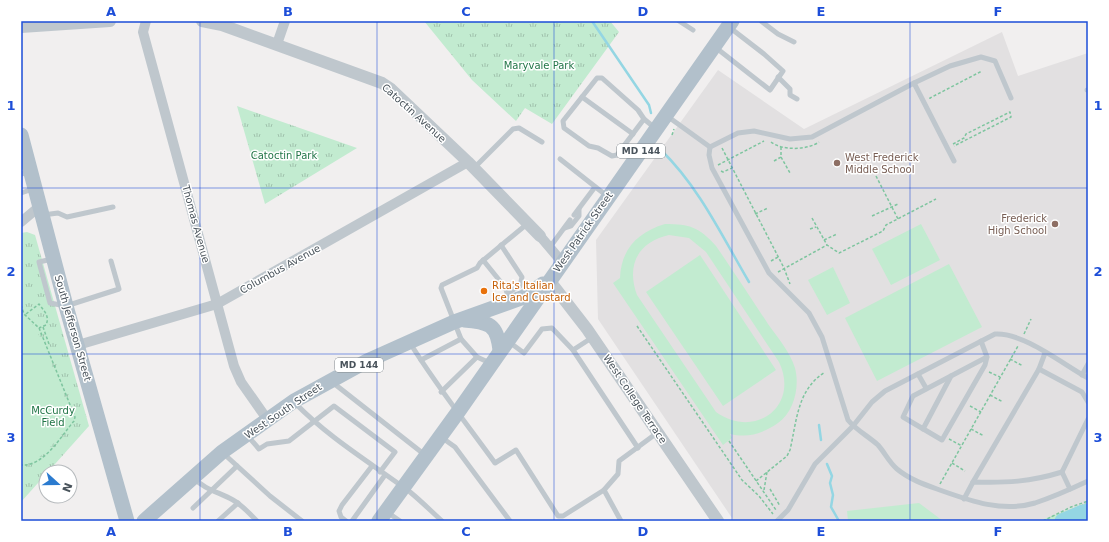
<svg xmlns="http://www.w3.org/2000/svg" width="1109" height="542" font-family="'DejaVu Sans',sans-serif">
  <defs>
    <pattern id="grass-tufts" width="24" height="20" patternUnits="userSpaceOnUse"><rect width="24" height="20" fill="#c2ebd0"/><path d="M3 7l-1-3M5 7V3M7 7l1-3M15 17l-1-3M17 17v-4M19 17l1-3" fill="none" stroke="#a0c1ac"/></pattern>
  </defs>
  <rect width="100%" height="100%" fill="#f1efef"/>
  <path fill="#e2e0e1" d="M1002,32l16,44 70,-23v449l-49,19h-305l-136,-202 -2,-79 122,-170 86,59z"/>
  <g fill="url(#grass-tufts)">
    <path d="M424,21h186l9,11 -67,92 -27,-16 -9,13 -44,-41z"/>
    <path d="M237,106l120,42 -92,56z"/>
    <path d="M27,232l8,3 54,191 -68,76v-269z"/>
    <path d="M1088,502v19h-49z"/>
  </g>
  <g fill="#c2ebd0" fill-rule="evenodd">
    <path d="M665,224c25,0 34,3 51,22 18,26 35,52 52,78 10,14 22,28 27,44 5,19 -1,44 -17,55 -16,11 -30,15 -48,11l2,4 -9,7 -110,-162 7,-5c1,-29 18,-46 45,-54zM669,235l20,3 17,14 73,110c21,44 -24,78 -63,50l-79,-117c-11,-30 1,-53 32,-60z"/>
    <path d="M921,224l19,36 -49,25 -19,-36z"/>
    <path d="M700,255l76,115 -53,36 -77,-114z"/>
    <path d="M949,264l33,63 -105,54 -32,-63z"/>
    <path d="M833,267l17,36 -23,12 -19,-35z"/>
    <path d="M21,316l12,9 8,14 31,77v4c-12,13 -30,46 -51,42z"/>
    <path d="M919,503l24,18h-95l-1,-10z"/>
  </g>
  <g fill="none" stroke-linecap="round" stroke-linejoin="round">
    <g stroke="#94d6e3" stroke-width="2.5">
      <path d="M592,21l57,84 2,8"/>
      <path d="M661,150c38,37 61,86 88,132"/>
      <path d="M819,425l2,15"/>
      <path d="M827,464l5,12 -2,7 3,12 -2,12 8,14"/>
    </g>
    <path stroke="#94d6e3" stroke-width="15" d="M1062,521l21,-9 5,-1"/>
    <g stroke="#7ec59f" stroke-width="1.5" stroke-dasharray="3 2" stroke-linecap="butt">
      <path d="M930,99v-1l52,-27"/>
      <path d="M672,135l2,-6"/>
      <path d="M771,142c11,9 37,8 48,0"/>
      <path d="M953,144l11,-6 2,-4 44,-22 1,5 -57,29"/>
      <path d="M781,147v10l9,16"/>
      <path d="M722,148l62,120 6,16"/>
      <path d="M774,161l7,-4"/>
      <path d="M718,165l46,-24"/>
      <path d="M721,171l2,1 9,-4"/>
      <path d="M876,176l22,43"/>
      <path d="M755,214l13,-6"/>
      <path d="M872,216l26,-12"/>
      <path d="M812,218l15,27 12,8 44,-22 3,-6 50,-26"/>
      <path d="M810,229l6,-2"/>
      <path d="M824,240l13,-6"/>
      <path d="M771,261l7,-4"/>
      <path d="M778,272l49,-27"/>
      <path d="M21,305l3,9 15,14 36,89 -1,4c-13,15 -30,46 -53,44"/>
      <path d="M26,314l13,-10c5,7 11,12 7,21l-7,3"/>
      <path d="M637,326l105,154 17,16 14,18"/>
      <path d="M43,327l6,17"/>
      <path d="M1024,334l7,-15"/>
      <path d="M1010,359l13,7"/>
      <path d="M989,372l11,5"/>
      <path d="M990,395l13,7"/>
      <path d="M970,406l11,6"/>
      <path d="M971,429l13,7"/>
      <path d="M949,439l13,7"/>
      <path d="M729,441l47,69"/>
      <path d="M952,463l13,8"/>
      <path d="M756,481l31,-25 3,-6c7,-30 7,-60 35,-78"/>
      <path d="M940,484l78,-138"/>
      <path d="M770,489l10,17"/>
      <path d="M764,490l3,-18"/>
      <path d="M1043,521l28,-14 17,-6"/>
    </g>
    <g stroke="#bfc7cd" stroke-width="5">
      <path d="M679,21l14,9"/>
      <path d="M761,21l17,13 16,8"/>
      <path d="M715,47l55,43 13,-19 -19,-17 -35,-27"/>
      <path d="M778,77l12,12v6l7,4"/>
      <path d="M914,83l40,78"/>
      <path d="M1087,90h1"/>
      <path d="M582,97l51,37"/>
      <path d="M667,116l43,31"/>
      <path d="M623,147l-6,8 -5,1 -14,-8 -9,-2 -25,-18 -1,-7 34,-43h5l36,32 6,9"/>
      <path d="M710,147l-1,8 3,13 57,105 40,40 13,24 26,83c8,10 20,16 30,25 7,8 11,17 19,24 12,10 26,15 40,20 31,11 64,24 98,14 18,-6 36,-14 53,-22"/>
      <path d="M710,147l28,-14 16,-2 36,8 22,-2 102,-54 36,-17 31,-9 14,4 16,37"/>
      <path d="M635,156l-12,-9 21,-28 11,9"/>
      <path d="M560,159l47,37"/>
      <path d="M474,168l39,-39 6,-1 23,14"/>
      <path d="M21,174l9,-2"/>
      <path d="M21,193l12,-4"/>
      <path d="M43,215l15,-2 9,4 46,-10"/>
      <path d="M574,215l21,-28"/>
      <path d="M565,228l6,-2 8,-10v-7"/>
      <path d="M501,245l21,32 -2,9 -13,7"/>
      <path d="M550,247l20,-27"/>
      <path d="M52,259l-13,3 11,41 16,3 53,-17 -8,-28"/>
      <path d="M483,260l21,26 5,10"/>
      <path d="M593,337l-20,13 65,98"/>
      <path d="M981,341l6,16 -2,8 -43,75 -39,-23 10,-21 74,-39"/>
      <path d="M509,342l15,11 18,-24 10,-1 21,22"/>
      <path d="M410,343c26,42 56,80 85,120l21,-13 42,66h5l41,-26"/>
      <path d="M477,357l-16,-18 -20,-51 1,-3 35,-17 3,-5 47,-39"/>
      <path d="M421,360l40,-21"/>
      <path d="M1039,369l43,23 6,10"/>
      <path d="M918,374l8,14"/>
      <path d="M1082,375l6,-11"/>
      <path d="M332,382l93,73"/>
      <path d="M441,392l36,-35 13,6"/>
      <path d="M295,403c34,35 76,60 115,89 11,9 21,19 32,29"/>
      <path d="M923,429l28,-53"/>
      <path d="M247,435l12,14 8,-5 22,-3 45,-35 61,46 -15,20"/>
      <path d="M441,437l14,10 55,74"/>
      <path d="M224,454l46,42 32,25"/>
      <path d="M1062,472l26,-53"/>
      <path d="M194,478c11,12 25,14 39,22 9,5 17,14 24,21"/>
      <path d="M973,482l66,-113 6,-16"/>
      <path d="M964,499l9,-17c33,1 57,0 89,-10l8,17"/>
      <path d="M193,508l44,-42"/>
      <path d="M387,512l13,9"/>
      <path d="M218,521l20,-18"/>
      <path d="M346,521l-5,-4 -2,-6 3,-6 30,-39"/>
      <path d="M352,521l33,-46"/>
      <path d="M621,521l-17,-31 14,-16 1,-13 38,-28"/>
      <path d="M777,521l11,-11 27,-46 38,-38 19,-24 13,-11 110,-57c28,-2 69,31 93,44"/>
    </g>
    <g stroke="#bfc7cd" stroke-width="10">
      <path d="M146,21l-3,11 91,334 7,16 26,37"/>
      <path d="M277,44l8,-23"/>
      <path d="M21,222l19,-16"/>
      <path d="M540,236l22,26"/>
      <path d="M78,345l139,-41 251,-142"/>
    </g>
    <g stroke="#bfc7cd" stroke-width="12">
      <path d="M202,21l20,4 160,58 9,6 77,73 72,74"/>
      <path d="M21,27l89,-6"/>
      <path d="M549,280l38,49 131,192"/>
    </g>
    <g stroke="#b2c0cb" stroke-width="15">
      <path d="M21,135l45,171 61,215"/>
      <path d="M464,320c25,2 33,4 36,30"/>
      <path d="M144,521l78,-69 72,-51 73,-40 87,-39 70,-25 19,-13"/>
      <path d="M379,521l79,-109 274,-391"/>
    </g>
  </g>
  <path fill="none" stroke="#1d4ed8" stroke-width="1" stroke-opacity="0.55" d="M200,21v500M377,21v500M554,21v500M732,21v500M910,21v500M21,188h1067M21,354h1067"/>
  <g fill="#8d6e63" stroke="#fff" stroke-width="1.5">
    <circle cx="837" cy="163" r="4"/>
    <circle cx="1055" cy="224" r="4"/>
  </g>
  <circle fill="#e8710a" stroke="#fff" stroke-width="1.5" cx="484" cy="291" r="4"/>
  <g text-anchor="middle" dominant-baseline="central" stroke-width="3" stroke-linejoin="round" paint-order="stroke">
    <g fill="#fff" stroke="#80878c" stroke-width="1">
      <rect x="617" y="144" width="48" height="14" rx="3"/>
      <rect x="335" y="358" width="48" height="14" rx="3"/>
    </g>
    <g font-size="9" font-weight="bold" fill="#49535b">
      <text x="641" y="151">MD 144</text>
      <text x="359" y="365">MD 144</text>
    </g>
    <g font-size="10" fill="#217547" stroke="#fff">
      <text x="539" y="65">Maryvale Park</text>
      <text x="284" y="155">Catoctin Park</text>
      <text x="53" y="410">McCurdy<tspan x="53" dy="12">Field</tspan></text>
    </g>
    <g font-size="10" fill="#49535b" stroke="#fff">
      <text transform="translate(414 113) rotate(42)">Catoctin Avenue</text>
      <text transform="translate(196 224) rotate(75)">Thomas Avenue</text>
      <text transform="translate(583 232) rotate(-55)">West Patrick Street</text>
      <text transform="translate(280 269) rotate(-29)">Columbus Avenue</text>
      <text transform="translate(73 328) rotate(74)">South Jefferson Street</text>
      <text transform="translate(635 399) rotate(56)">West College Terrace</text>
      <text transform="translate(283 411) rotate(-34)">West South Street</text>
    </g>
    <g font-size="10" fill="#785e54" stroke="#fff" text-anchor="start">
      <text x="845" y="157">West Frederick<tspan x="845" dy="12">Middle School</tspan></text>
      <text x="1047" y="218" text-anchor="end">Frederick<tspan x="1047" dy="12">High School</tspan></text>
    </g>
    <g font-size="10" fill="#c56008" stroke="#fff" text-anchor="start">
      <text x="492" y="285">Rita's Italian<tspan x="492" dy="12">Ice and Custard</tspan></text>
    </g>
  </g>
  <rect width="1109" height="542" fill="none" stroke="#ffffff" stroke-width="44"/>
  <g transform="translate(58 484) rotate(111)"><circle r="19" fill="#ffffff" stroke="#b6babd"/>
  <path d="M0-3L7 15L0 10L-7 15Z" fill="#2b7bcf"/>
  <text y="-6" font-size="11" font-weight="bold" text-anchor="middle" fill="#49535b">N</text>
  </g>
  <rect x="22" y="22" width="1065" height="498" fill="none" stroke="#1d4ed8" stroke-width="1.5"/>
  <g font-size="13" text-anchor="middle" font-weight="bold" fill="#1d4ed8">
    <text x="111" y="16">A</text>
    <text x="288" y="16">B</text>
    <text x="466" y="16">C</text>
    <text x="643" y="16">D</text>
    <text x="821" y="16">E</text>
    <text x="998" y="16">F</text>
    <text x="11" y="110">1</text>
    <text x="1098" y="110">1</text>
    <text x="11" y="276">2</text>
    <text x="1098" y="276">2</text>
    <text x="11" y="442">3</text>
    <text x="1098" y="442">3</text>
    <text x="111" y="536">A</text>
    <text x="288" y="536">B</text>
    <text x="466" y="536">C</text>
    <text x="643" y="536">D</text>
    <text x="821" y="536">E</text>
    <text x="998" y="536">F</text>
  </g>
</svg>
